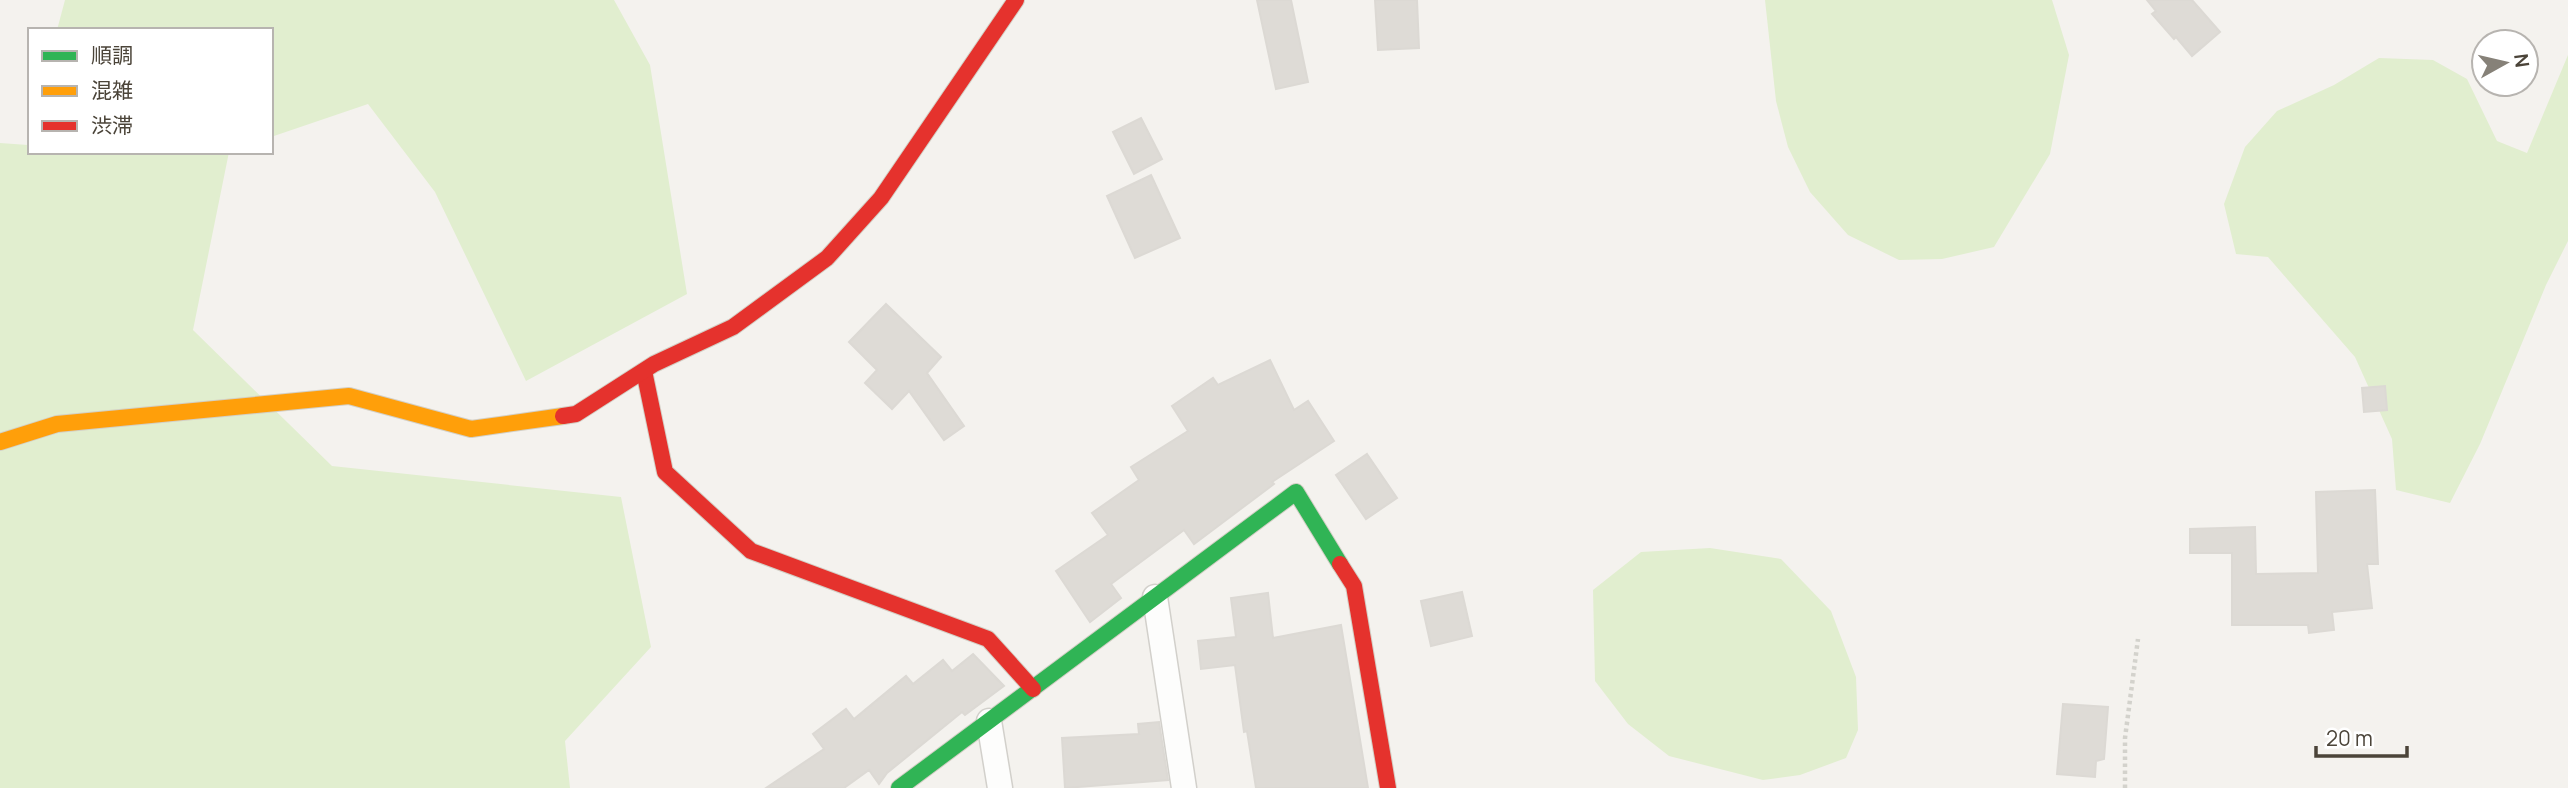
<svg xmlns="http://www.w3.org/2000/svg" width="2568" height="788" font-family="Manrope,'Noto Sans JP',sans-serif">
  <rect width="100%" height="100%" fill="#f4f2ee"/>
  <g fill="#e1eecf">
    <path d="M65,0h549l36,65 37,229 -161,87 -91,-189 -67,-88 -97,33v-107h-214z"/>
    <path d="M1765,0h287l17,55 -19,99 -56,93 -52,12 -43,1 -51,-25 -38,-43 -22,-45 -12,-46z"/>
    <path d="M2568,55v186l-22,44 -66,159 -30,59 -54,-13 -4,-51 -37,-82 -87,-100 -32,-3 -12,-50 21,-57 32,-36 57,-26 45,-27 54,2 34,19 30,62 30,12z"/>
    <path d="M30,141v11h199l-36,178 139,136 289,31 30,150 -86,94 5,47h-570v-645l28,2z"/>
    <path d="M1710,548l71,11 50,52 25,66 2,53 -12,28 -46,17 -37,5 -94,-24 -41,-32 -33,-43 -2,-91 48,-38z"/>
  </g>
  <g fill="#dedbd6" stroke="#dcd9d4" stroke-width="2">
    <path d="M1257,0h34l17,82 -32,7z"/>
    <path d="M1375,0h42l2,48 -41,2z"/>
    <path d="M2147,0h45l28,32 -28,24 -16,-19 -2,2 -22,-25 4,-3z"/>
    <path d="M1141,118l21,41 -28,15 -21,-42z"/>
    <path d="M1151,175l29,63 -45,20 -28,-62z"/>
    <path d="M886,304l55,53 -14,16 37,53 -20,14 -35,-49 -17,18 -27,-26 12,-13 -28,-28z"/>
    <path d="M1270,360l24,50 14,-9 26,40 -62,41 2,2 -80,60 -10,-14 -73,54 10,14 -31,24 -34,-51 52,-36 -16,-22 47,-33 -8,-13 57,-36 -16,-25 41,-28 5,7z"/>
    <path d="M2385,386l2,24 -23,2 -2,-24z"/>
    <path d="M1367,454l30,44 -31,21 -30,-44z"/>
    <path d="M2375,490l3,74h-11l5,44 -40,4 2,18 -25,3 -1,-8h-76v-72h-42v-24l65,-2 1,47 62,-1 -2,-81z"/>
    <path d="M1462,592l10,44 -41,10 -10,-45z"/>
    <path d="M1268,593l5,45 68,-13 27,163h-112l-9,-57 -3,1 -9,-67 -34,4 -3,-28 38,-4 -5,-39z"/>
    <path d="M973,654l31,32 -39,29 -3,-3 -75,61 -8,11 -10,-14 -25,18h-78l58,-39 -11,-15 33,-25 8,10 52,-43 7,8 30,-24 9,11z"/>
    <path d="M2063,704l45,3 -4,52 -8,2 -1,16 -38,-3z"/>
    <path d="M1159,722l9,58 -103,8 -3,-50 77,-4 -1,-10z"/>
  </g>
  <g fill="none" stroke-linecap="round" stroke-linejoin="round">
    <g stroke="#d2d0cb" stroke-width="27">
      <g id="street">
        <path d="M1155,597l29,191"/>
        <path d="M989,721l11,67"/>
      </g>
    </g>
    <g stroke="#d3cfc5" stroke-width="18">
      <path id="fast" d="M899,788l397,-296 44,72"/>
    </g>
    <g stroke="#d3cfc5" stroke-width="18">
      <path id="slow" d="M0,442l57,-18 292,-28 122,33 92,-13"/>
    </g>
    <g stroke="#d3cfc5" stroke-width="18">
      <g id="jam">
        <path d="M644,371l21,101 86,79 237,88 45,50"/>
        <path d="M563,416l13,-2 78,-50 79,-37 94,-69 54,-60 135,-198"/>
        <path d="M1340,564l14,22 34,202"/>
      </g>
    </g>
    <path stroke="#d3d2cc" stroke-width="4.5" stroke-dasharray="3.5 3.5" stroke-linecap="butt" d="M2125,788v-50l13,-99"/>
    <use href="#street" stroke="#fdfdfc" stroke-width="24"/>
    <use href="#fast" stroke="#30b455" stroke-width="16"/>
    <use href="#slow" stroke="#ff9f0a" stroke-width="16"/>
    <use href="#jam" stroke="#e5322d" stroke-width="16"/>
  </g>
  <rect x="28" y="28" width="245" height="126" fill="#ffffff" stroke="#b7b4b0" stroke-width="2"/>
  <rect x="42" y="51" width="35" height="10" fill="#30b455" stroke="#b7b4b0" stroke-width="2"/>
  <text x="91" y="63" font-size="21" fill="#4b4439">順調</text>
  <rect x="42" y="86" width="35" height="10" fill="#ff9f0a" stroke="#b7b4b0" stroke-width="2"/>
  <text x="91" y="98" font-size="21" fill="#4b4439">混雑</text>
  <rect x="42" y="121" width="35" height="10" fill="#e5322d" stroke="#b7b4b0" stroke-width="2"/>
  <text x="91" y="133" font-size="21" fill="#4b4439">渋滞</text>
  <g transform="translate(2505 63) rotate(82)"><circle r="33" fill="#ffffff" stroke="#b7b4b0" stroke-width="2"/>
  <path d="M0-5L12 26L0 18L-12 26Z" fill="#868178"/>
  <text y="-10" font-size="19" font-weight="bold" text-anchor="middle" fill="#4b4439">N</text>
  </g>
  <path d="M2316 746v10h91v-10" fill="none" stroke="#4b4439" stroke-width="3.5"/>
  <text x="2326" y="746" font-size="21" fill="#4b4439" stroke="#ffffff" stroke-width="5" paint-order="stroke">20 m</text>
</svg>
